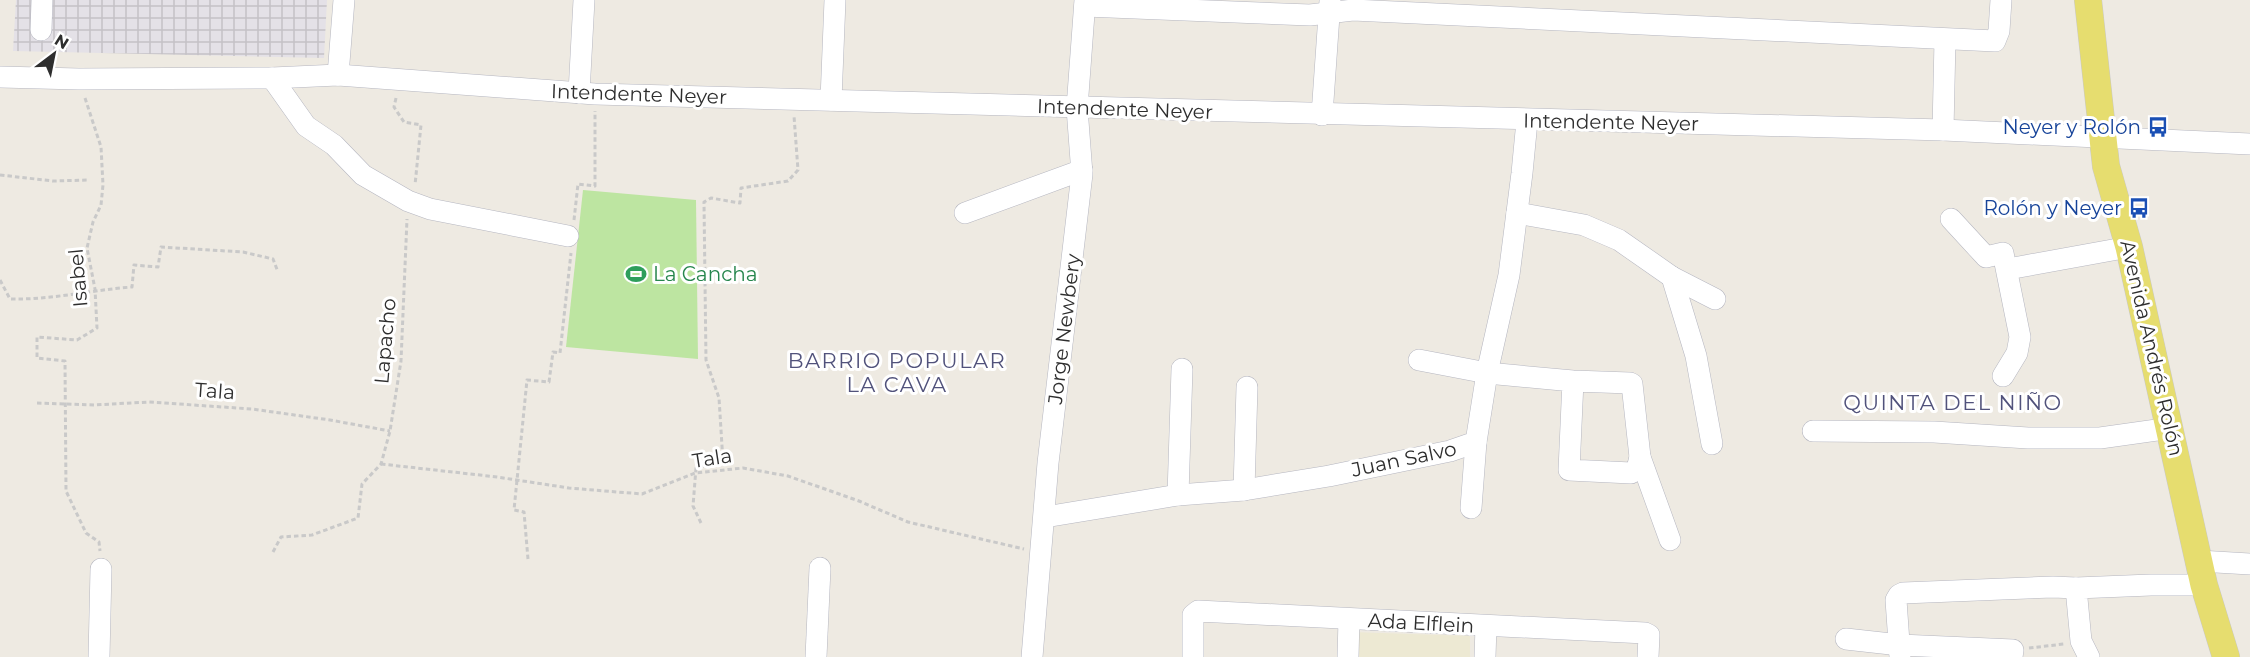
<svg xmlns="http://www.w3.org/2000/svg" width="2250" height="657" font-family="Montserrat,sans-serif">
  <defs>
    <pattern id="industrial-grid" width="8" height="8" patternUnits="userSpaceOnUse" patternTransform="scale(1.5)"><rect width="8" height="8" fill="#e4e1e7"/><path d="M0 4h8M4 0v8" fill="none" stroke="#c4c1c6"/></pattern>
  </defs>
  <rect width="100%" height="100%" fill="#eeeae2"/>
  <path fill="url(#industrial-grid)" d="M16,0h311l-3,58 -311,-7z"/>
  <path fill="#ede9d3" d="M1352,632l118,4v21h-118z"/>
  <path fill="#bde5a1" d="M583,190l113,10 2,159 -132,-12z"/>
  <g fill="none" stroke-linecap="round" stroke-linejoin="round">
    <g stroke="#b5b6c0" stroke-width="22">
      <g id="minor">
        <path d="M1085,6l225,9 43,-5 642,31 4,-10 2,-31"/>
        <path d="M41,30l1,-30"/>
        <path d="M338,75l6,-75"/>
        <path d="M0,77l79,2 193,-1 66,-3 257,19 1348,36 307,14"/>
        <path d="M272,78l34,48 28,19 29,30 45,26 22,8 138,27"/>
        <path d="M579,93l5,-93"/>
        <path d="M831,100l4,-100"/>
        <path d="M1322,115l8,-114"/>
        <path d="M1943,130l2,-90"/>
        <path d="M965,213l117,-43"/>
        <path d="M1517,213l67,12 35,15 53,37 43,22"/>
        <path d="M1951,219l35,38 17,-4 17,84 -3,16 -14,23"/>
        <path d="M2008,269l121,-22"/>
        <path d="M1672,277l24,79 16,88"/>
        <path d="M1419,360l68,13 86,8 57,2 2,1 8,73 -3,12 -6,4 -62,-3 4,-89"/>
        <path d="M1813,431l121,1 94,6h72l71,-10"/>
        <path d="M1640,457l30,83"/>
        <path d="M1244,490l3,-103"/>
        <path d="M1178,495l4,-126"/>
        <path d="M1471,508l5,-66"/>
        <path d="M1045,517l133,-22 66,-5 85,-14 121,-25 26,-9 11,-69 22,-98 13,-102 5,-52"/>
        <path d="M2199,561l51,3"/>
        <path d="M1846,639l54,6 113,5 -1,7"/>
        <path d="M99,657l2,-88"/>
        <path d="M816,657l4,-89"/>
        <path d="M1032,657l16,-194 34,-289 -5,-66 8,-108"/>
        <path d="M1193,657v-42l5,-4 447,22 4,2 -1,22"/>
        <path d="M1348,657l1,-38"/>
        <path d="M1485,657l1,-31"/>
        <path d="M1900,657l-4,-57 3,-5 4,-2 150,-6 23,1"/>
        <path d="M2089,657l-8,-16 -5,-53 75,-3h53"/>
      </g>
    </g>
    <g stroke="#c9c9c9" stroke-width="28">
      <path id="major" d="M2088,0l18,166 23,81 75,338 22,72"/>
    </g>
    <g stroke="#c9c9c9" stroke-width="3" stroke-dasharray="4.5 3" stroke-linecap="butt">
      <path d="M85,98l16,49 2,38 -2,20 -8,17 -6,26 8,41 2,39 -20,12 -40,-3v21l28,3 1,130 20,42 13,9 1,9"/>
      <path d="M396,98l-2,9 10,15 17,3 -6,60"/>
      <path d="M0,175l53,6 35,-1"/>
      <path d="M574,220l4,-36 17,2v-75"/>
      <path d="M0,280l10,19c41,1 81,-9 122,-12l2,-22 24,2 3,-20 82,5 30,7 5,13"/>
      <path d="M37,403l57,2 55,-3 103,7 78,11 60,11"/>
      <path d="M381,464l116,13 72,11 73,6 53,-21 48,-5 45,8 71,25 49,21 116,27"/>
      <path d="M701,523l-8,-17 3,-38 27,-6 -4,-64 -13,-38 -2,-158 7,-4 29,5 1,-15 47,-7 10,-11 -4,-54"/>
      <path d="M273,552l8,-15 31,-2 46,-17 4,-34 19,-20 9,-33 11,-70 6,-142"/>
      <path d="M528,559l-4,-47 -10,-2 13,-130 22,2 4,-30 7,1 11,-100"/>
      <path d="M2029,648l35,-4"/>
    </g>
    <use href="#minor" stroke="#fff" stroke-width="21"/>
    <use href="#major" stroke="#e6dd6f" stroke-width="27"/>
  </g>
  <defs>
    <g id="bus-bare" transform="scale(1.62)"><path d="M-5-6H5V4H4V6H2V4H-2V6H-4V4H-5ZM-3.5-4V0h7V-4ZM-3.5 1.2v1.5H-2V1.2ZM2 1.2v1.5H3.5V1.2Z" fill="#1a4fb4" stroke="#fff" stroke-width="2.5" paint-order="stroke"/></g>
    <g id="stadium-bare" transform="scale(1.62)"><path d="M0-5a6.5 5 0 1 0 0 10a6.5 5 0 1 0 0-10ZM-3.5-1.8h7v3.6h-7Z" fill="#2e9e5b" stroke="#fff" stroke-width="2.5" paint-order="stroke"/></g>
  </defs>
  <g fill-rule="evenodd">
    <use href="#bus-bare" x="2158" y="127"/>
    <use href="#bus-bare" x="2139" y="208"/>
    <use href="#stadium-bare" x="636" y="274"/>
  </g>
  <g text-anchor="middle" dominant-baseline="central" stroke-width="6" stroke-linejoin="round" paint-order="stroke">
    <g font-size="20" fill="#2e2e2e" stroke="#fff">
      <text transform="translate(639 94) rotate(2)">Intendente Neyer</text>
      <text transform="translate(1125 109) rotate(2)">Intendente Neyer</text>
      <text transform="translate(1611 122) rotate(1)">Intendente Neyer</text>
      <text transform="translate(78 278) rotate(-95)">Isabel</text>
      <text transform="translate(1064 329) rotate(-83)">Jorge Newbery</text>
      <text transform="translate(385 341) rotate(-85)">Lapacho</text>
      <text transform="translate(2152 348) rotate(77)">Avenida Andrés Rolón</text>
      <text transform="translate(215 391) rotate(4)">Tala</text>
      <text transform="translate(712 458) rotate(-9)">Tala</text>
      <text transform="translate(1404 459) rotate(-12)">Juan Salvo</text>
      <text transform="translate(1421 623) rotate(3)">Ada Elflein</text>
    </g>
    <g font-size="20" fill="#164399" stroke="#fff" text-anchor="end">
      <text x="2141" y="127">Neyer y Rolón</text>
      <text x="2122" y="208">Rolón y Neyer</text>
    </g>
    <g font-size="20" fill="#27864d" stroke="#fff" text-anchor="start">
      <text x="653" y="274">La Cancha</text>
    </g>
    <g font-size="21" letter-spacing="1.5" fill="#51527b" stroke="#fff">
      <text x="897" y="360">BARRIO POPULAR<tspan x="897" dy="24">LA CAVA</tspan></text>
      <text x="1953" y="402">QUINTA DEL NIÑO</text>
    </g>
  </g>
  <g transform="translate(54 54) rotate(32)" stroke="#ffffff" stroke-width="4.5" paint-order="stroke">
  <path d="M0-4.5L10 22L0 15L-10 22Z" fill="#2e2e2e"/>
  <text y="-9" font-size="16" font-weight="bold" text-anchor="middle" fill="#2e2e2e">N</text>
  </g>
</svg>
